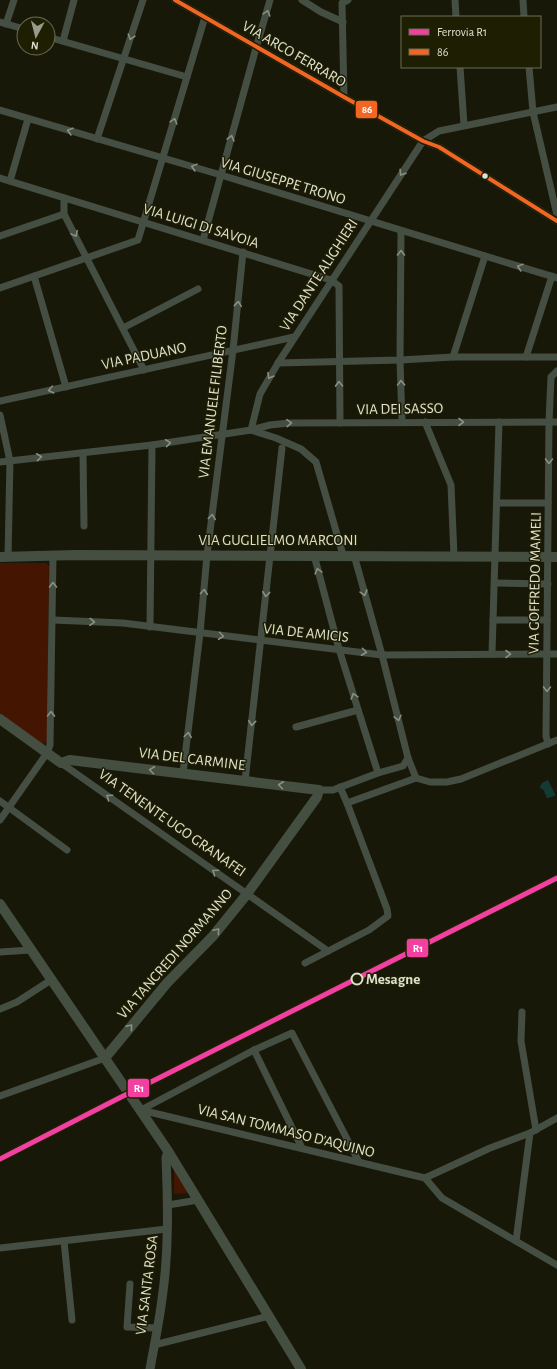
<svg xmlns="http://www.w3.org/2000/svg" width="557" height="1369" font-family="'Alegreya Sans',sans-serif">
  <rect width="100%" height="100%" fill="#181809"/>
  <g fill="#441501">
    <path d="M0,563h46l3,3 -2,175 -1,2 -3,1 -43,-30z"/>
    <path d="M174,1166l15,27 -15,1z"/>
  </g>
  <path fill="#133b33" d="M548,780l7,14v2l-7,2h-1l-4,-9h-2l-1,-3 2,-3z"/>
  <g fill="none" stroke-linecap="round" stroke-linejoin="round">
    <g stroke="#454e42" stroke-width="7">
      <path d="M175,0l169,97 79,44 16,6 118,74"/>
      <path d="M302,0l19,12 22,10"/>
      <path d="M455,0l1,17"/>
      <path d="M523,0l1,17"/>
      <path d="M0,22l24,7"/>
      <path d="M6,24l8,-24"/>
      <path d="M48,37l139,40"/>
      <path d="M63,41l11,-41"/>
      <path d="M460,67l4,58"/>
      <path d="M529,67l4,45 24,103"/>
      <path d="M344,97l-2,-94 6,-3"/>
      <path d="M0,110l221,65 336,103"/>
      <path d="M97,139l46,-139"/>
      <path d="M0,178l331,102 8,6 1,137"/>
      <path d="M10,181l18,-62"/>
      <path d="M64,198v16l80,156"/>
      <path d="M401,231l-1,129 2,62"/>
      <path d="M0,236l64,-22"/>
      <path d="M203,240l53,-192 14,-48"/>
      <path d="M34,276l32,111"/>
      <path d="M0,288l138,-48 67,-223"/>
      <path d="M123,328l75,-39"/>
      <path d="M453,357l32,-101"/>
      <path d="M526,357l26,-81"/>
      <path d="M278,363l122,-3 53,-3h104"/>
      <path d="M0,401l294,-64"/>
      <path d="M0,415l10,46 -2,96"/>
      <path d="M425,422l26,63 3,71"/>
      <path d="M251,430l9,-36 18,-31 145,-222 16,-10 118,-24"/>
      <path d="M251,430l25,8 25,11 15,13 27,93"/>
      <path d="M83,453l1,73"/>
      <path d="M0,462l152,-17 99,-15 19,-5 19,-2 268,-1"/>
      <path d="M497,503h51"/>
      <path d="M314,555l25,94 39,124"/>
      <path d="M354,555l28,100 26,103 8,20"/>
      <path d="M495,583l53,1"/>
      <path d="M53,620l70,3 259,32 175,-1"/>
      <path d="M493,620h54"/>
      <path d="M150,627l2,-182"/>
      <path d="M492,654l7,-232"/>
      <path d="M296,727l62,-17"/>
      <path d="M548,744l-2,-8 3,-314 2,-45 6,-6"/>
      <path d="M61,763l267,188"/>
      <path d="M183,773l17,-140 7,-78 26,-205 10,-98"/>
      <path d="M245,781l37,-333"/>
      <path d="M340,787l7,16 69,-25 14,4h17l14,-3 96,-39"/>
      <path d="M319,790h14l45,-17 25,-7 5,-8"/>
      <path d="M0,801l67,49"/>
      <path d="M0,820l47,-67 3,-8 3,-189"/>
      <path d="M0,952l31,-2"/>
      <path d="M305,963l64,-33 19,-14 -1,-7 -40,-106"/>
      <path d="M0,1009l17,-7 34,-22"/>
      <path d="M522,1012l-1,29 15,89"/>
      <path d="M254,1050l48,98"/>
      <path d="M0,1096l105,-38"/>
      <path d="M141,1110l113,-60 38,-17 67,129"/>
      <path d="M141,1110l284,68"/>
      <path d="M425,1178l17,20 115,67"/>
      <path d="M425,1178l65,-30 40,-15 27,-15"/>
      <path d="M168,1205l30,-5"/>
      <path d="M64,1241l8,79"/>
      <path d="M516,1241l14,-108"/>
      <path d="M0,1248l167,-19"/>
      <path d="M130,1284l-3,43 30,1"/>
      <path d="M154,1345l115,-29"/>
    </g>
    <path stroke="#454e42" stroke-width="9" d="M150,1369c4,-23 9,-46 12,-70 7,-47 6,-94 4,-141l2,-7"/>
    <g stroke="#444f42" stroke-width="10">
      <path d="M0,557l76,-2 481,2"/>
      <path d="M0,719l61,44 9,-3 249,30 -2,7 -70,97 -34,42 -46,47 -62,75"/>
      <path d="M0,904l168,247 133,218"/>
    </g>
    <g stroke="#1e1e03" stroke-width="7">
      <path id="bus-1" d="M175,0l169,97 79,44 16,6 118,74"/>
    </g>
    <use href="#bus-1" stroke="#f26522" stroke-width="4"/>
    <g stroke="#1e1e03" stroke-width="8">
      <path id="rail-1" d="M0,1159l129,-66 428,-215"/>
    </g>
    <use href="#rail-1" stroke="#f240a1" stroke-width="5"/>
  </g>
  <defs><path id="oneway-chevron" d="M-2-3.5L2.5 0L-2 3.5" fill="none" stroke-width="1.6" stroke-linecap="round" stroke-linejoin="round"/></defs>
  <g stroke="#8a9082">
    <use href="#oneway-chevron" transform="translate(267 13) rotate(-73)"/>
    <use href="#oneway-chevron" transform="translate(131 37) rotate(108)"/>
    <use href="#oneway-chevron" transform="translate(174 121) rotate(-73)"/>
    <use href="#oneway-chevron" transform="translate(70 131) rotate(-164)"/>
    <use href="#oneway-chevron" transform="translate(231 138) rotate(-75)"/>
    <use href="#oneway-chevron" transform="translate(194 167) rotate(-164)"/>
    <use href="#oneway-chevron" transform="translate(402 173) rotate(123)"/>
    <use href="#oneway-chevron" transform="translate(75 234) rotate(62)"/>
    <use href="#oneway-chevron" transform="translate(401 253) rotate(-90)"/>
    <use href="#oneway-chevron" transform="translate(520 267) rotate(-163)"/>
    <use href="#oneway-chevron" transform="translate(238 304) rotate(-84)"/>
    <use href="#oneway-chevron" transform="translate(270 376) rotate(121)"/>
    <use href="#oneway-chevron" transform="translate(401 383) rotate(-92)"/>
    <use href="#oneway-chevron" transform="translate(339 384) rotate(-91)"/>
    <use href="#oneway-chevron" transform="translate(51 390) rotate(168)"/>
    <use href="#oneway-chevron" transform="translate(461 422)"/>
    <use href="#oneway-chevron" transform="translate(289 423) rotate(-3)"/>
    <use href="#oneway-chevron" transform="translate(168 443) rotate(-8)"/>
    <use href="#oneway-chevron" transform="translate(39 457) rotate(-6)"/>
    <use href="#oneway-chevron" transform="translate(549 461) rotate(91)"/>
    <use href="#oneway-chevron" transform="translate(212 517) rotate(-82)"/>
    <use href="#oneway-chevron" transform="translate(318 571) rotate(-105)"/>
    <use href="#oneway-chevron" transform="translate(53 585) rotate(-90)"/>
    <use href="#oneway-chevron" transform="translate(204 592) rotate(-85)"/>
    <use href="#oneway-chevron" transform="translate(364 593) rotate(74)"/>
    <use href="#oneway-chevron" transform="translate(266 594) rotate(96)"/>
    <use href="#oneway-chevron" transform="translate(92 622) rotate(3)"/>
    <use href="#oneway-chevron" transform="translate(221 636) rotate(7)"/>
    <use href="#oneway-chevron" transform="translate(364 652) rotate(7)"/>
    <use href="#oneway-chevron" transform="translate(508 654)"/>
    <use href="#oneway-chevron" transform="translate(547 689) rotate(91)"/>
    <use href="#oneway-chevron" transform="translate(354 696) rotate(-107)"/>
    <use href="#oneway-chevron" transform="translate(51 714) rotate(-89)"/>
    <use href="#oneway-chevron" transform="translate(398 718) rotate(76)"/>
    <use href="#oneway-chevron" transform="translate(252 723) rotate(96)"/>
    <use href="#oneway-chevron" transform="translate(188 735) rotate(-83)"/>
    <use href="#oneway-chevron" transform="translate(109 797) rotate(-145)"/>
    <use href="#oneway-chevron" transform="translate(215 872) rotate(-145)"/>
  </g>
  <g stroke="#8a9182">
    <use href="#oneway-chevron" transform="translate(152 770) rotate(-173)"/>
    <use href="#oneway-chevron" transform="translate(281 785) rotate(-173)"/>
    <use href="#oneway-chevron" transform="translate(217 931) rotate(-50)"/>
    <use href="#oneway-chevron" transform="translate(130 1027) rotate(-50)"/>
  </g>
  <circle fill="#dfe1d0" stroke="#1e1e03" stroke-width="1.5" cx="485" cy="176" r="3.5"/>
  <circle fill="#1e1e03" stroke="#dfe1d0" stroke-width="2" cx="357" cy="979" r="5.5"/>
  <g text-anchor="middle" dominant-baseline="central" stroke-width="3" stroke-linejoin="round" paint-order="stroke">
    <g font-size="15" fill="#dfe1d0" stroke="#1e1e03">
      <text transform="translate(294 54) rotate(30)">VIA ARCO FERRARO</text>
      <text transform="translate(283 181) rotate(17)">VIA GIUSEPPE TRONO</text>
      <text transform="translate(201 226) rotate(17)">VIA LUIGI DI SAVOIA</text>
      <text transform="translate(319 275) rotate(-57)">VIA DANTE ALIGHIERI</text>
      <text transform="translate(144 356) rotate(-12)">VIA PADUANO</text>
      <text transform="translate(213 402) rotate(-83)">VIA EMANUELE FILIBERTO</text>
      <text transform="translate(400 409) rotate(-1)">VIA DEI SASSO</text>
      <text x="278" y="540">VIA GUGLIELMO MARCONI</text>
      <text transform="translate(535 583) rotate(-89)">VIA GOFFREDO MAMELI</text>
      <text transform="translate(306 633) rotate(6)">VIA DE AMICIS</text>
      <text transform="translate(192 759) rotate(7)">VIA DEL CARMINE</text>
      <text transform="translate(172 823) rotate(35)">VIA TENENTE UGO GRANAFEI</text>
      <text transform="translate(175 954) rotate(-49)">VIA TANCREDI NORMANNO</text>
      <text transform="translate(286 1131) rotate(14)">VIA SAN TOMMASO D'AQUINO</text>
      <text transform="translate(147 1285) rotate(-83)">VIA SANTA ROSA</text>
    </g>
    <g font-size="15" font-weight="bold" fill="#dfe1d0" stroke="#1e1e03" text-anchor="start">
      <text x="366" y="979">Mesagne</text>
    </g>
  </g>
  <g stroke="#1e1e03" stroke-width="1.5">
    <rect x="355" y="100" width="23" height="19" rx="4" fill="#f26522"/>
    <rect x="406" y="938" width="23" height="20" rx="4" fill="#f240a1"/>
    <rect x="127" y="1078" width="23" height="20" rx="4" fill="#f240a1"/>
  </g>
  <g font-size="11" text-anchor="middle" font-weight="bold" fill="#fff">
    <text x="367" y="113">86</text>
    <text x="418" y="952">R1</text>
    <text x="139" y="1092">R1</text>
  </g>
  <rect x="401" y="16" width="140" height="52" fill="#1e1e03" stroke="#6b6c55"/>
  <rect x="409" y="29" width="20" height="6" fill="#f240a1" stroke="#6b6c55"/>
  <text x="437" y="36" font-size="12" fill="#dfe1d0">Ferrovia R1</text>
  <rect x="409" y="49" width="20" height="6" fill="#f26522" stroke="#6b6c55"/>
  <text x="437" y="56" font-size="12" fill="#dfe1d0">86</text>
  <g transform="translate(36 36) rotate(187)"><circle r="19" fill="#1e1e03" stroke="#6b6c55"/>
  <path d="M0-3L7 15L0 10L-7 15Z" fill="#999b8a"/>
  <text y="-6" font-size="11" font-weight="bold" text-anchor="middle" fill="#dfe1d0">N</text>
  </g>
</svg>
